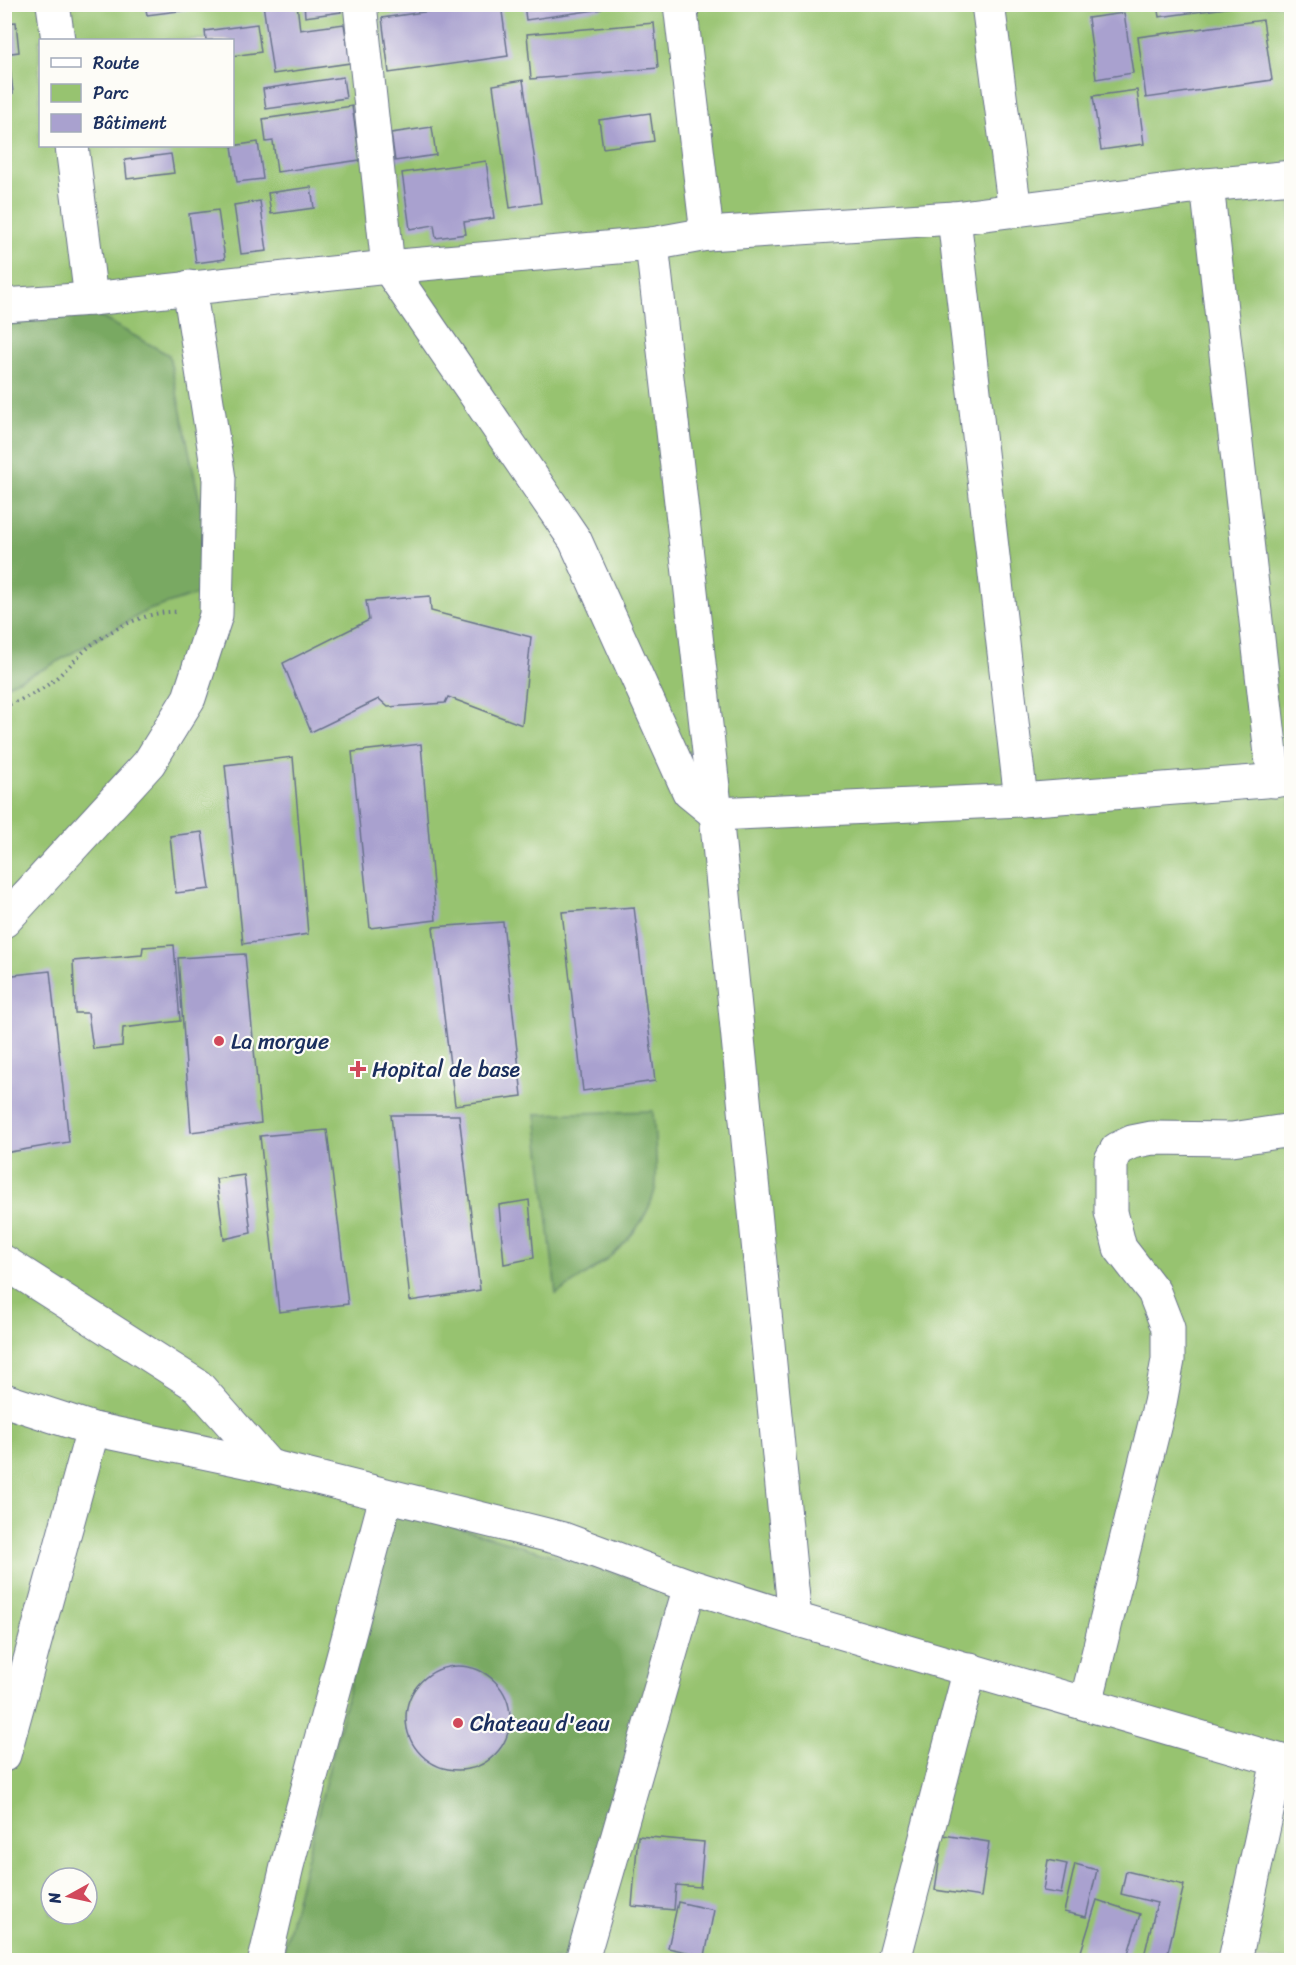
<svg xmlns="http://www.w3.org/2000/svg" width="1296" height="1965" font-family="Sriracha,sans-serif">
  <rect width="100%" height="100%" fill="#fdfcf7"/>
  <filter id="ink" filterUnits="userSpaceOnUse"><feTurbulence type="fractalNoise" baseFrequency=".0167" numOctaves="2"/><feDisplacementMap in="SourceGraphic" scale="12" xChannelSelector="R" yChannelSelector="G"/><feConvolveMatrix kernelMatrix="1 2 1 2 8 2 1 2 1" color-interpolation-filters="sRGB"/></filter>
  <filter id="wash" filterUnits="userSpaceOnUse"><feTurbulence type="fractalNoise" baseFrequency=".008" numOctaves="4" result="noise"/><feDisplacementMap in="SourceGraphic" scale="24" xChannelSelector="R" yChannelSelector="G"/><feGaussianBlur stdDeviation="1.35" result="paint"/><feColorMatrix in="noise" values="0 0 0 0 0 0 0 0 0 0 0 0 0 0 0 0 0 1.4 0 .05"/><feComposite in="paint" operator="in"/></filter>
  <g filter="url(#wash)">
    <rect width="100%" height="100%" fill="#f8efde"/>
    <path fill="#97c370" stroke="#597967" stroke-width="1.5" fill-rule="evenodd" d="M5,5h1286v1955h-1286zM40,40h192v106h-192zM51,1878h36v36h-36z"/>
    <g fill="#79a962" stroke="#4a6c60" stroke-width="1.5">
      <path d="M95,314l74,41 36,171 -4,67 -55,18 -100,57 -41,18 -1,-361z"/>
      <path d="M653,1111c1,20 6,62 2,79 -13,50 -58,79 -99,104l-20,-180z"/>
      <path d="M394,1509l285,83 -108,368h-290z"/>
    </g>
    <g id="blocks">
      <g fill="#a9a1cf">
        <path d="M145,4h49v5l-47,6z"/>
        <path d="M263,4h34l3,26 44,-6 6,39 -77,11z"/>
        <path d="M304,4h36l1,8 -36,5z"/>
        <path d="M479,4h22l7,52 -119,17 -7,-55z"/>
        <path d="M524,4h77l1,5 -76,11z"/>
        <path d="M1157,4h84v2l-82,11z"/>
        <path d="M1124,13l9,60 -37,6 -8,-61z"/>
        <path d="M1263,20l9,60 -126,18 -8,-61z"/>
        <path d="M16,22l3,30 -15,2v-31z"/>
        <path d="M654,23l4,45 -127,11 -4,-45z"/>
        <path d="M257,24l4,28 -29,4v-16h-26l-1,-9z"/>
        <path d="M10,66l3,27 -9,1v-27z"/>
        <path d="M343,77l3,21 -80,11 -3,-20z"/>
        <path d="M523,80l18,123 -31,5 -17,-123z"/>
        <path d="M1137,90l7,54 -43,6 -8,-54z"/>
        <path d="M352,106l8,54 -83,12 -4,-31 -7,1 -3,-23z"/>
        <path d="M650,113l4,28 -51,7 -4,-28z"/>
        <path d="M432,127l4,28 -41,6 -4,-28z"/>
        <path d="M258,142l5,37 -26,3 -5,-36z"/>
        <path d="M171,154l3,19 -47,6 -2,-19z"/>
        <path d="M486,161l8,57 -30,4 2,12 -30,4 -2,-13 -24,4 -8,-56z"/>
        <path d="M311,187l3,21 -43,6 -3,-21z"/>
        <path d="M260,201l7,50 -26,3 -7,-49z"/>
        <path d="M218,210l7,49 -29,4 -7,-49z"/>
        <path d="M430,596l1,15 100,26 -9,88 -74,-28 -3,6 -57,4 -9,-8 -68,33 -28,-69 86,-43 -3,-19z"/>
        <path d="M421,744l15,176 -66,8 -18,-176z"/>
        <path d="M293,757l15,177 -65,10 -18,-179z"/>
        <path d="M202,832l8,57 -34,4 -6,-57z"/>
        <path d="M634,907l21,174 -72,10 -21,-179z"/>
        <path d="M503,922l19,174 -67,9 -22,-178z"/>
        <path d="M174,945l6,76 -57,7 -1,18 -29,3 -5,-36h-13l-2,-52 69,-6 1,-8z"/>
        <path d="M245,954l16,169 -70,9 -13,-174z"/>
        <path d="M50,971l19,171 -65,11v-177z"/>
        <path d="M391,1115h68l21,175 -70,11z"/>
        <path d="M327,1130l21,174 -69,8 -19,-176z"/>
        <path d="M244,1175l7,58 -27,6 -8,-60z"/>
        <path d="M529,1200l5,58 -30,6 -5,-59z"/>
        <circle cx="458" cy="1718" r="52"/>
        <path d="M943,1835l46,7 -8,55 -46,-7z"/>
        <path d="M638,1836l66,6 -4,45 -24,-2 -2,25 -42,-4z"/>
        <path d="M1048,1860l19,4 -6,30 -18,-3z"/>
        <path d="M1075,1864l22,6 -11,47 -22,-5z"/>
        <path d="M1126,1871l58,14 -18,75h-23l14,-57 -36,-9z"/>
        <path d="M1097,1900l43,14 -14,46h-37l-10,-2z"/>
        <path d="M678,1902l36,8 -9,46 -37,-8z"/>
      </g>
    </g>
  </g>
  <g filter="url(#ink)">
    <use href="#blocks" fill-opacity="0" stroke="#68728b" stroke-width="1.5"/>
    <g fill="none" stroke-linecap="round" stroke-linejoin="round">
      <g stroke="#68728b" stroke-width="35">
        <g id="minor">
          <path d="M53,4l5,36"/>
          <path d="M360,4l28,263 187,273 114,252 27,22 305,-14 271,-21"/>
          <path d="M680,4l27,230"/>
          <path d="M988,4l27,207"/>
          <path d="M72,146l19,153"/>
          <path d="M1207,185l67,596"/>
          <path d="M954,218l67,582"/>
          <path d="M652,244l64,570 79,805"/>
          <path d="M4,305l87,-6 297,-32 264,-23 55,-10 247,-16 253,-33 85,-8"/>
          <path d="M4,921l145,-158 40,-65 27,-83 3,-136 -30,-192"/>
          <path d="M4,1262l194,124 71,80"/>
          <path d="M4,1400l89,29 176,37 294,73 127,47 105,33 497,145"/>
          <path d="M1086,1703l74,-300 8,-43v-32l-14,-36 -34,-44 -9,-36v-52l6,-11 15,-7 20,-4 80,1 60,-9"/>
          <path d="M4,1755l89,-326"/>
          <path d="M265,1960l22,-94 99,-369"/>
          <path d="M582,1960l108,-374"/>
          <path d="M894,1960l76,-291"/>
          <path d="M1235,1960l43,-199"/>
        </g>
      </g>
      <path stroke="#68728b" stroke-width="4" stroke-dasharray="1.5 4.5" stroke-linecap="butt" d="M4,706c15,-5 29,-11 42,-20 19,-13 33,-33 52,-46 22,-15 54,-30 81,-28"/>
      <use href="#minor" stroke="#fff" stroke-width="33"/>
    </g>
  </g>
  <g fill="#d1495b" stroke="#fdfcf7" stroke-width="2">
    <circle cx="219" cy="1041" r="6"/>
    <path d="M355 1060h6v6h6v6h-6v6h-6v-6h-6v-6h6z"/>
    <circle cx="458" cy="1723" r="6"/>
  </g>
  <g text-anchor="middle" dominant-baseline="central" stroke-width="4.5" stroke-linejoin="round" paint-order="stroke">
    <g font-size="22" fill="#1b2f5e" stroke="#fdfcf7" text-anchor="start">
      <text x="231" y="1041">La morgue</text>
      <text x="372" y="1069">Hopital de base</text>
      <text x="470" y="1723">Chateau d'eau</text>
    </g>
  </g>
  <rect width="1296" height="1965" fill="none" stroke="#fdfcf7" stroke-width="24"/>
  <rect x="39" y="39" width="195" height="108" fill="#fdfcf7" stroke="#a3aaba" stroke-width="1.5"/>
  <rect x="51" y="58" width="30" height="9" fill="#ffffff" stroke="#a3aaba" stroke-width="1.5"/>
  <text x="93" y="69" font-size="18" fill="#1b2f5e">Route</text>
  <rect x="51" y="84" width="30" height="18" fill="#97c370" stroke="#a3aaba" stroke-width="1.5"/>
  <text x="93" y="99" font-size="18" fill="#1b2f5e">Parc</text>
  <rect x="51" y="114" width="30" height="18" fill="#a9a1cf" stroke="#a3aaba" stroke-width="1.5"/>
  <text x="93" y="129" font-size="18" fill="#1b2f5e">Bâtiment</text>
  <g transform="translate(69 1896) rotate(262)"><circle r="28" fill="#fdfcf7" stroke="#a3aaba" stroke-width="1.5"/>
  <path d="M0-4.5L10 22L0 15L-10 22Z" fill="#d1495b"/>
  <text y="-9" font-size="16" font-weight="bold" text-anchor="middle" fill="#1b2f5e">N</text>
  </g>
</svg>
